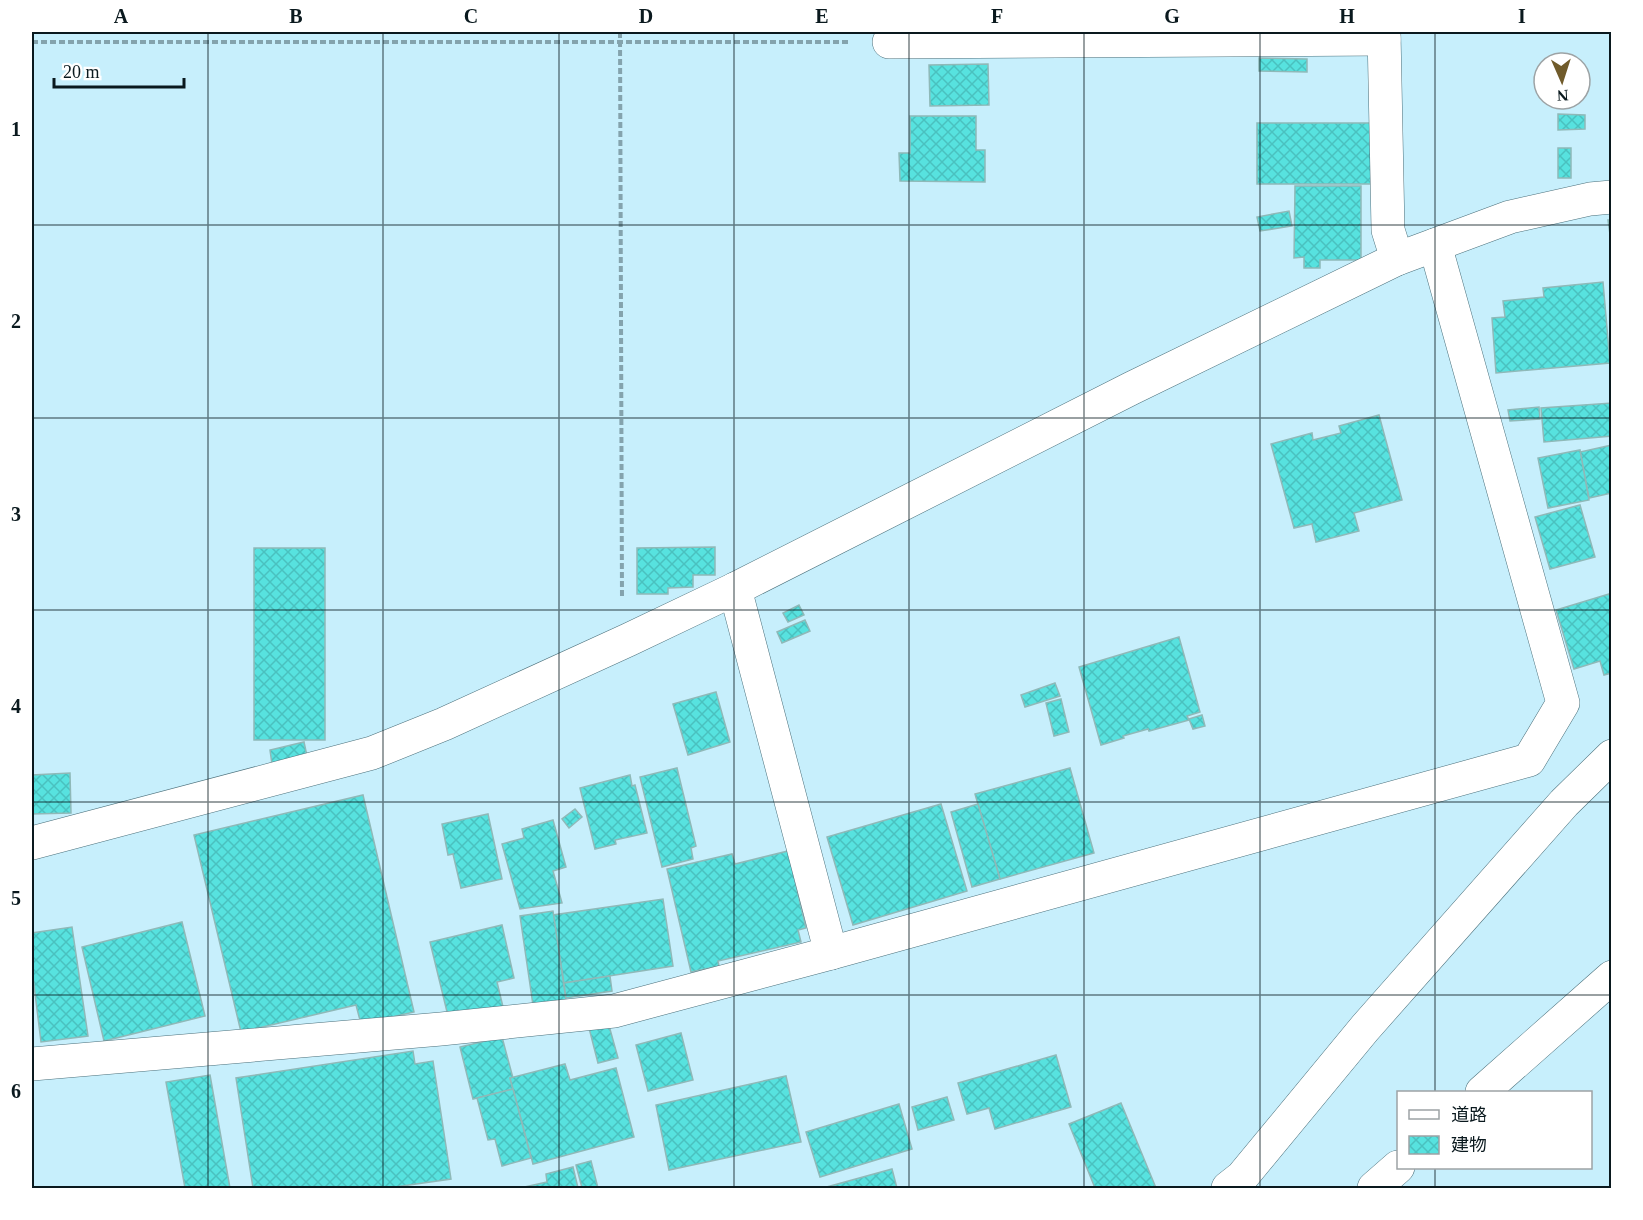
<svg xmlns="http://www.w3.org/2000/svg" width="1643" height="1220" font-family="'Times New Roman','Noto Sans JP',serif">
  <defs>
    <pattern id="building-cross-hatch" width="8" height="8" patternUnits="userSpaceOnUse" patternTransform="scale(1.5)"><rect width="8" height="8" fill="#57e2df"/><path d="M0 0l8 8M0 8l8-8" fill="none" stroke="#4ac1bf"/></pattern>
  </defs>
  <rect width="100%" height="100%" fill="#c7effc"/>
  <g fill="url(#building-cross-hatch)" stroke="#8fb9b8" stroke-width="1.5">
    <path d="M1259,58l48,1v13l-48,-1z"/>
    <path d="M988,64l1,41 -59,1 -1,-41z"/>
    <path d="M1558,114l27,1v14l-27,1z"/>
    <path d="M910,116h66v34h9v32l-85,-1 -1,-28h11z"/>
    <rect x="1257" y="123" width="114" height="61"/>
    <rect x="1558" y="148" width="13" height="30"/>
    <path d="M1295,186h66v74h-41v8h-16v-11l-10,1z"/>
    <path d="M1289,211l3,15 -32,5 -3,-14z"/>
    <path d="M1608,220h4v29z"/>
    <path d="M1603,282l7,81 -114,10 -4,-55 13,-1 -2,-16 41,-4 -1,-9z"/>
    <path d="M1612,403v33l-68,6 -3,-34z"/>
    <path d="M1539,407l1,12 -30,2 -2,-11z"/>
    <path d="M1379,415l23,85 -48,13 5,18 -43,11 -4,-18 -18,4 -23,-84 41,-11 1,7 28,-7 -2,-7z"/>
    <path d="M1612,445v48l-23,5 -9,-46z"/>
    <path d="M1580,450l9,50 -41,8 -10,-50z"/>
    <path d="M1580,505l15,52 -45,12 -15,-52z"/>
    <path d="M715,547v28h-22v12l-25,1v6h-31v-46z"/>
    <rect x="254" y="548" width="71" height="192"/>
    <path d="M1609,594l3,10v69l-8,2 -4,-14 -26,8 -18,-59z"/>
    <path d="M799,605l5,10 -16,7 -5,-9z"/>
    <path d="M805,620l5,11 -28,12 -5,-11z"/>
    <path d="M1179,637l21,75 -13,4 2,4 -40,11 -1,-2 -25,7 1,2 -23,7 -22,-78z"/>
    <path d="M1055,683l5,13 -35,11 -4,-12z"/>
    <path d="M716,692l14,50 -42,13 -15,-51z"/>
    <path d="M1061,699l8,33 -15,4 -8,-33z"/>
    <path d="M1202,715l3,11 -12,3 -4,-10z"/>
    <path d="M304,742l3,14 -35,8 -2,-14z"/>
    <path d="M677,768l19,78 -5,2 2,11 -31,8 -22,-90z"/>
    <path d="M1070,768l24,85 -94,26 -25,-85z"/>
    <path d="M70,773l1,40 -39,1v-39z"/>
    <path d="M630,775l2,11 3,-1 12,48 -32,7 1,4 -21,5 -15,-61z"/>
    <path d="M363,795l51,217 -53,12 -5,-19 -115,27 -47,-197z"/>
    <path d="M941,804l26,87 -114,34 -26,-88z"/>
    <path d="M978,804l22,75 -28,8 -21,-75z"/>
    <path d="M575,809l7,8 -13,11 -7,-9z"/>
    <path d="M488,814l14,65 -41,9 -8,-34 -5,1 -6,-31z"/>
    <path d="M553,820l13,47 -13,4 9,32 -42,6 -18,-65 22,-6 -2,-9z"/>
    <path d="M788,851l18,77 -8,2 3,12 -83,19 1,5 -28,6 -24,-103 65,-15 3,10z"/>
    <path d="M663,899l10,67 -109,17 -11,-68z"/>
    <path d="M553,911l14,96 -33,5 -14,-96z"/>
    <path d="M182,922l23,94 -101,25 -22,-94z"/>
    <path d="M502,925l12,53 -17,4 6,25 -54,13 -19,-78z"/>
    <path d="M72,927l16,109 -47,6 -9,-73v-36z"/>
    <path d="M610,976l2,15 -46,7 -2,-15z"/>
    <path d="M608,1022l10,36 -20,5 -9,-35z"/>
    <path d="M681,1033l12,47 -45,11 -12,-46z"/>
    <path d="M502,1037l11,41h-3l3,11 -40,10 -13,-52z"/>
    <path d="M413,1051l2,13 18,-3 18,118 -63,9h-135l-17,-110z"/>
    <path d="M1056,1055l15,52 -76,22 -6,-21 -22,6 -9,-31z"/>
    <path d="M565,1064l5,16 46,-12 18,69 -101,27 -23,-86z"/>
    <path d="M210,1075l20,113h-45l-19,-106z"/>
    <path d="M786,1076l15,66 -132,28 -13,-65z"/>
    <path d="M513,1089l18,69 -29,8 -7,-27 -7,1 -11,-42z"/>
    <path d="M947,1097l7,23 -36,10 -6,-23z"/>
    <path d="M1121,1103l35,85h-61l-26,-64z"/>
    <path d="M899,1104l13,45 -92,28 -14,-45z"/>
    <path d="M591,1161l7,27h-16l-6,-23z"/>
    <path d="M573,1167l5,21h-58l27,-6 -1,-8z"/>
    <path d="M892,1169l5,19h-74z"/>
  </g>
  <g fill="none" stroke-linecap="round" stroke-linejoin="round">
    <g stroke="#4b707b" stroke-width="34">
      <g id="minor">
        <path d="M1384,32l4,198 9,29"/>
        <path d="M889,42l495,-3"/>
        <path d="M735,589l96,364"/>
        <path d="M32,843l340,-90 72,-29 184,-84 107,-51 397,-201 265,-129 113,-42 80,-18 22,-2"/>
        <path d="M32,1064l409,-35 173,-18 217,-58 698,-193 34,-57 -128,-458"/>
        <path d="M1228,1188l14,-11 123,-149 199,-225 48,-47"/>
      </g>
    </g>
    <g stroke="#4b707b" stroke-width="34">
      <g id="tertiary">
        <path d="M1482,1092l130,-115"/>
        <path d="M1374,1188l24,-21"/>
      </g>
    </g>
    <g stroke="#84a3ad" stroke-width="4" stroke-dasharray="6 3" stroke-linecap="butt">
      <path d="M620,32l2,566"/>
      <path d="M32,42h818"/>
    </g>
    <use href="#minor" stroke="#fff" stroke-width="33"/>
    <use href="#tertiary" stroke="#fff" stroke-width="33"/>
  </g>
  <path fill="none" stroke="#0a191e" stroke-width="1.5" stroke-opacity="0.55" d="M208,32v1156M383,32v1156M559,32v1156M734,32v1156M909,32v1156M1084,32v1156M1260,32v1156M1435,32v1060M32,225h1580M32,418h1580M32,610h1580M32,802h1580M32,995h1580M1435,1168v20"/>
  <rect width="1643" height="1220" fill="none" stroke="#ffffff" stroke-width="66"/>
  <rect x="1397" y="1091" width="195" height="78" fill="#ffffff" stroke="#9da3a5" stroke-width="1.5"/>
  <rect x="1409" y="1110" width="30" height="9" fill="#ffffff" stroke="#9da3a5" stroke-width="1.5"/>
  <text x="1451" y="1121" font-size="18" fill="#0a191e">道路</text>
  <rect x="1409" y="1136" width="30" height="18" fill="url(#building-cross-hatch)" stroke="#9da3a5" stroke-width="1.5"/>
  <text x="1451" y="1151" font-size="18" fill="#0a191e">建物</text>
  <g transform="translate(1562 81) rotate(177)"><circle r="28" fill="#ffffff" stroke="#9da3a5" stroke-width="1.5"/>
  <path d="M0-4.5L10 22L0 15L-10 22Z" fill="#705b2b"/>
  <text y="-9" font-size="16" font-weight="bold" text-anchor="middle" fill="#0a191e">N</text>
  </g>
  <path d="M54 78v9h130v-9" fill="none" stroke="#0a191e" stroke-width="3"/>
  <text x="63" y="78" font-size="18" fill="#0a191e" stroke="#ffffff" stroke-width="4.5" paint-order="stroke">20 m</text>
  <rect x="33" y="33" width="1577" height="1154" fill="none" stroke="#0a191e" stroke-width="2"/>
  <g font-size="20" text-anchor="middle" font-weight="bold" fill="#0a191e">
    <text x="121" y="23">A</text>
    <text x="296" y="23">B</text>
    <text x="471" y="23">C</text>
    <text x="646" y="23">D</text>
    <text x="822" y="23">E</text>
    <text x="997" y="23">F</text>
    <text x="1172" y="23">G</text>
    <text x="1347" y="23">H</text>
    <text x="1522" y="23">I</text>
    <text x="16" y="136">1</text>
    <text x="16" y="328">2</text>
    <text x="16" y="521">3</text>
    <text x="16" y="713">4</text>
    <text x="16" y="905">5</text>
    <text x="16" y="1098">6</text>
  </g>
</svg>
